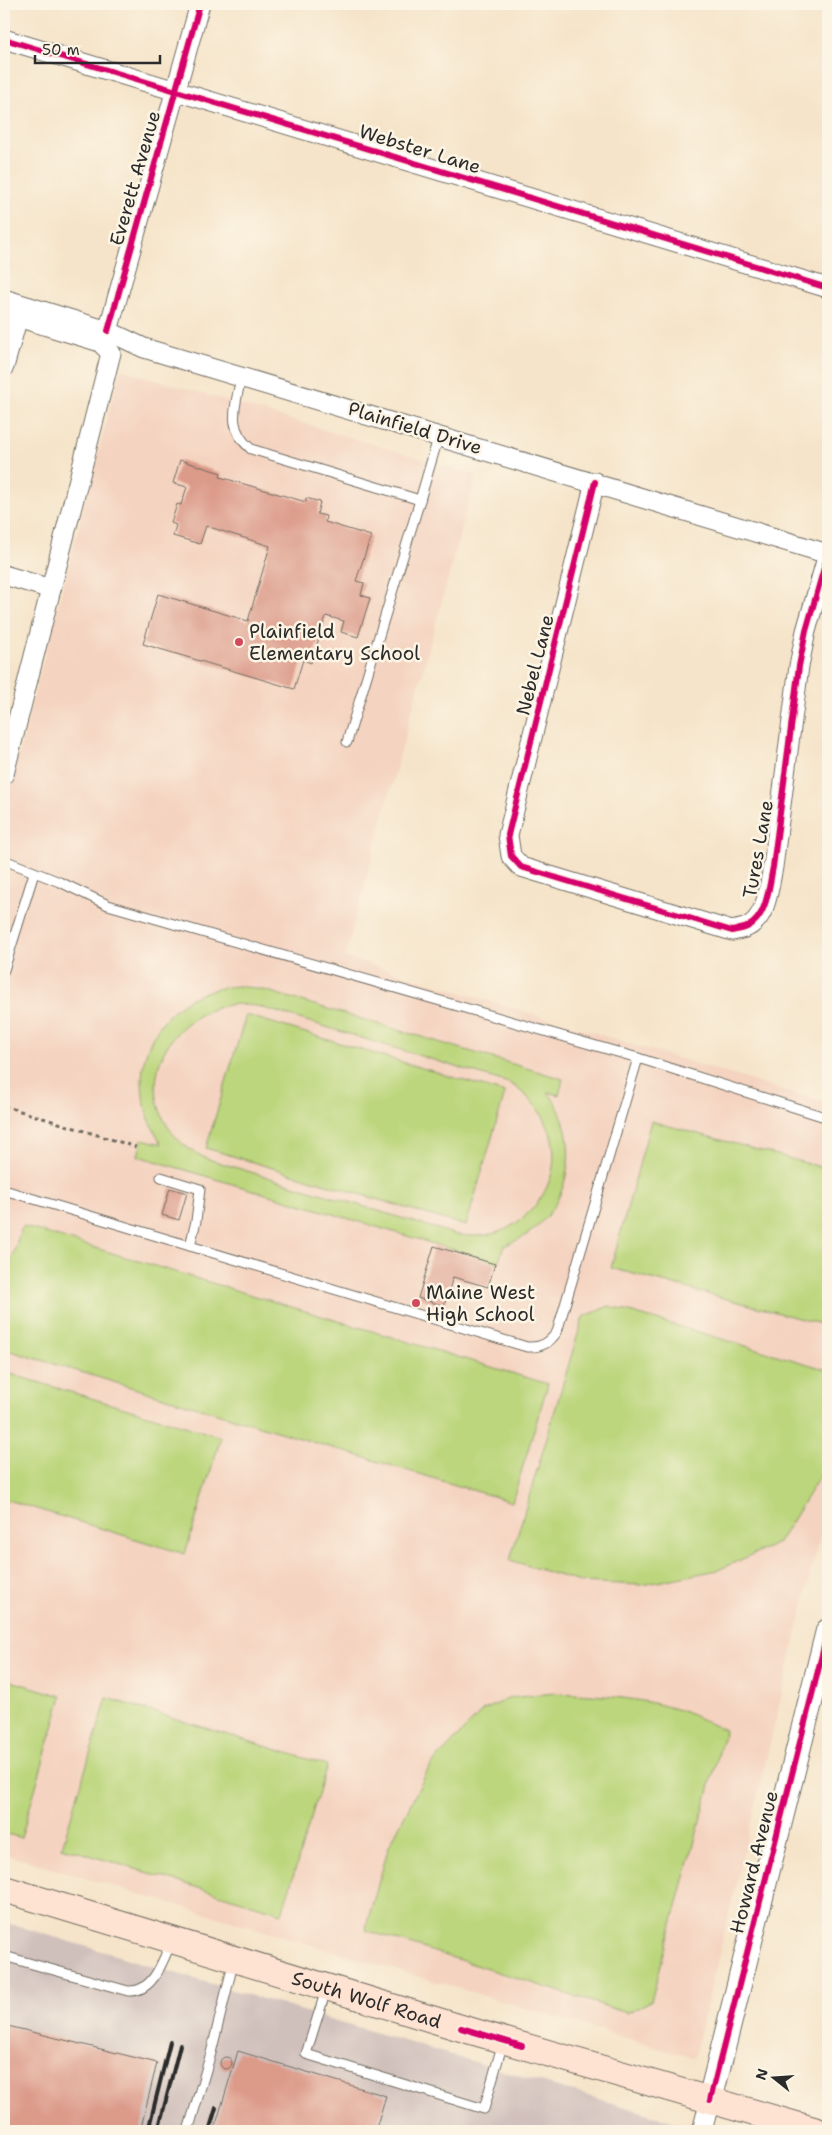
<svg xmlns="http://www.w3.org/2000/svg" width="832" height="2135" font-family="'Shantell Sans',sans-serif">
  <rect width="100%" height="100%" fill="#fcf5e5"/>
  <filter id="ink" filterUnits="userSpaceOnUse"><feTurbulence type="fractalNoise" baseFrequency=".02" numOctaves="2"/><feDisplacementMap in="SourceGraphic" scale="10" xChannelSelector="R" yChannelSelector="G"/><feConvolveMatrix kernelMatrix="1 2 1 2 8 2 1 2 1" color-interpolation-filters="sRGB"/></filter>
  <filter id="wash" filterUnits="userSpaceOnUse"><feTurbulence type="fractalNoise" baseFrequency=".0096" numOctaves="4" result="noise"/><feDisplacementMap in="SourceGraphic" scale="20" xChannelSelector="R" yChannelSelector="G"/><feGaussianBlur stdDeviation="1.12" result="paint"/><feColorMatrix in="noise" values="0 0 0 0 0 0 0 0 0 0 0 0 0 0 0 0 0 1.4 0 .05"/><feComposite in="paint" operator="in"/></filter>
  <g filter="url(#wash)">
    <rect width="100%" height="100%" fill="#f5e4c9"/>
    <path fill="#f4d3c0" d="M120,369l356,106 -131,482 483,147v399l-134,555 -690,-204v-1044z"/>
    <path fill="#d0c0bc" d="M4,1922l702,209h-702z"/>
    <g fill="#bbd67b" stroke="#738053" fill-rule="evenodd">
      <path d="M242,986l22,4 299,89 -4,16 -11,-3c33,43 26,109 -20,142 -7,5 -16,8 -24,12l-6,17 -360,-107 4,-17 20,5c-47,-70 -7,-157 80,-158zM236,1004l21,2 252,77c46,28 61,83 24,125 -10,11 -23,21 -38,25 -13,4 -25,3 -38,2l-249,-76c-83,-35 -61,-145 28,-155z"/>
      <path d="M246,1015l259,78 -39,133 -260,-78z"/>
      <path d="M651,1121l177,48v157l-217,-58z"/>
      <path d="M22,1226l526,158 -36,118 -508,-153v-64z"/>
      <path d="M609,1306l219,64v89l-2,7 -48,77 -60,27 -77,15 -61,-3 -70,-22 73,-243z"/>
      <path d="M4,1372l217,65 -36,117 -181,-55z"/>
      <path d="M4,1679l58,17 -41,142 -17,-5z"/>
      <path d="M554,1693c43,2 86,4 128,18 14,5 28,13 43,19l-74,271 -24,12 -262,-83 24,-84 41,-80 52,-55 28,-13z"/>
      <path d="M107,1698l220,67 -45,148 -220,-66z"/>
    </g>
    <g id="blocks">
      <g fill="#dc9a89">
        <path d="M180,460l41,13 -1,4 86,25v-4l14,4 -3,12 9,2 -1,6 46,14 -15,45 8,2 -3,12 9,3 -12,39 -17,-5 3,-11 -18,-5 -15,47 -8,-3 -9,29 -151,-45 15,-50 90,27 22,-75 -64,-20 -6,18 -27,-8 3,-11 -5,-2 6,-19 4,1 6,-18 -14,-4z"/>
        <path d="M170,1188l17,5 -8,27 -17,-5z"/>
        <path d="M434,1246l61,18 -7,23 -35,-10 -9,29 -26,-8z"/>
        <path d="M4,2025l153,38 -17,68h-136z"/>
        <path d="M238,2051l148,45 -11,35h-161z"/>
        <circle cx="226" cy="2063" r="6"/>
      </g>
    </g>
  </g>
  <g filter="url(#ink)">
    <use href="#blocks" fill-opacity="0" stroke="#726c62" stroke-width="1"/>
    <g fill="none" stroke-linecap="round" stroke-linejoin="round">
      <g stroke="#726c62" stroke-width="11">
        <g id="service">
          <path d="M241,377c-5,29 -16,50 10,72l169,51 19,-65"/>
          <path d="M347,742l73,-242"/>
          <path d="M4,860l58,23 46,22 530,153 190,60"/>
          <path d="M4,970l30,-97"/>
          <path d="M161,1177l39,12 -4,32 -6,25 337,101c14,1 22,-4 30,-15l81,-274"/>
          <path d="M4,1190l186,56"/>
          <path d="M4,1956l124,35c25,2 35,-30 43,-49"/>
          <path d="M326,1990l-20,64 178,55 19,-67"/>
          <path d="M188,2131l23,-78 23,-93"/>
        </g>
      </g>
      <g stroke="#726c62" stroke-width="21">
        <g id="minor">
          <path d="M4,39l824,249"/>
          <path d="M4,299l104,32 36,17 684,206"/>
          <path d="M4,313l96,29 11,11 -107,421"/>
          <path d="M108,331l92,-327"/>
          <path d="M4,367l14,-50"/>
          <path d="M595,482l-87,353 3,21 10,11 211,64c4,-1 11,-2 15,-4 20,-9 22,-41 26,-60l26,-201 7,-35 22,-77"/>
          <path d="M4,575l47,14"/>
          <path d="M702,2131l8,-31"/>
        </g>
      </g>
      <g stroke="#726c62" stroke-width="26">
        <path id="tertiary" d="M710,2100l118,-469"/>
      </g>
      <g stroke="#726c62" stroke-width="28">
        <g id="secondary">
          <path id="s1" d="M4,1889l457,139 356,103"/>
        </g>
      </g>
      <path stroke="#726c62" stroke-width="3" stroke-dasharray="4 4" stroke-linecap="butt" d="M4,1106l132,41"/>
      <use href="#service" stroke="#fff" stroke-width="9"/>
      <use href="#minor" stroke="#fff" stroke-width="19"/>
      <use href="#tertiary" stroke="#fff" stroke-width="24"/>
      <use href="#secondary" stroke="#fee3d2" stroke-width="26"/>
      <g stroke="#2b2b2b" stroke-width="4">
        <path d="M148,2131l22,-89"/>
        <path d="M158,2131l22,-86"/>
        <path d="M209,2131l7,-23"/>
      </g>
      <g stroke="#fcf5e5" stroke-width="9">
        <g id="cycleway">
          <path d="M4,39l824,249"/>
          <path d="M108,331l92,-327"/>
          <path d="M595,482l-87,353 3,21 10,11 211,64c4,-1 11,-2 15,-4 20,-9 22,-41 26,-60l26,-201 7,-35 22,-77"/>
          <path d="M461,2028l61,18"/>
          <path d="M710,2100l118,-469"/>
        </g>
      </g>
      <use href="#cycleway" stroke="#d6006c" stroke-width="6"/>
    </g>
  </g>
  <g fill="#d1495b" stroke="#fcf5e5" stroke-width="2">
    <circle cx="239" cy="642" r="5"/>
    <circle cx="416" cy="1303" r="5"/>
  </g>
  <g text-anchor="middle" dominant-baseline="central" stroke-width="5" stroke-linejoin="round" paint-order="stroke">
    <g font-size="19" fill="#2b2b2b" stroke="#fcf5e5">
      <text transform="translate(420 149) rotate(17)">Webster Lane</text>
      <text transform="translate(135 178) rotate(-74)">Everett Avenue</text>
      <text transform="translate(415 428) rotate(17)">Plainfield Drive</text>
      <text transform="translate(535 665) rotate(-76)">Nebel Lane</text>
      <text transform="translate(758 849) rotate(-80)">Tures Lane</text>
      <text transform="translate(754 1862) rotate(-76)">Howard Avenue</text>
      <text stroke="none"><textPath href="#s1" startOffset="379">South Wolf Road</textPath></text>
    </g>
    <g font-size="19" fill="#2b2b2b" stroke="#fcf5e5" text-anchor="start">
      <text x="249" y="631">Plainfield<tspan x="249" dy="22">Elementary School</tspan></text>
      <text x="426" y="1292">Maine West<tspan x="426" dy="22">High School</tspan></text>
    </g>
  </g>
  <rect width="832" height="2135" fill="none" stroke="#fcf5e5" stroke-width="20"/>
  <g transform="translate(774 2078) rotate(287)" stroke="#fcf5e5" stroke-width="4" paint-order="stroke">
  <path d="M0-4L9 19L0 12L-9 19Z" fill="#2b2b2b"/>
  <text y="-8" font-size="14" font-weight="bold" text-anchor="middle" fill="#2b2b2b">N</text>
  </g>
  <path d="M35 55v8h125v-8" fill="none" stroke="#2b2b2b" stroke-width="2.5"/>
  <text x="42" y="55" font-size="15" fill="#2b2b2b" stroke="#fcf5e5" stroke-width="4" paint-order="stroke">50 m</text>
</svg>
